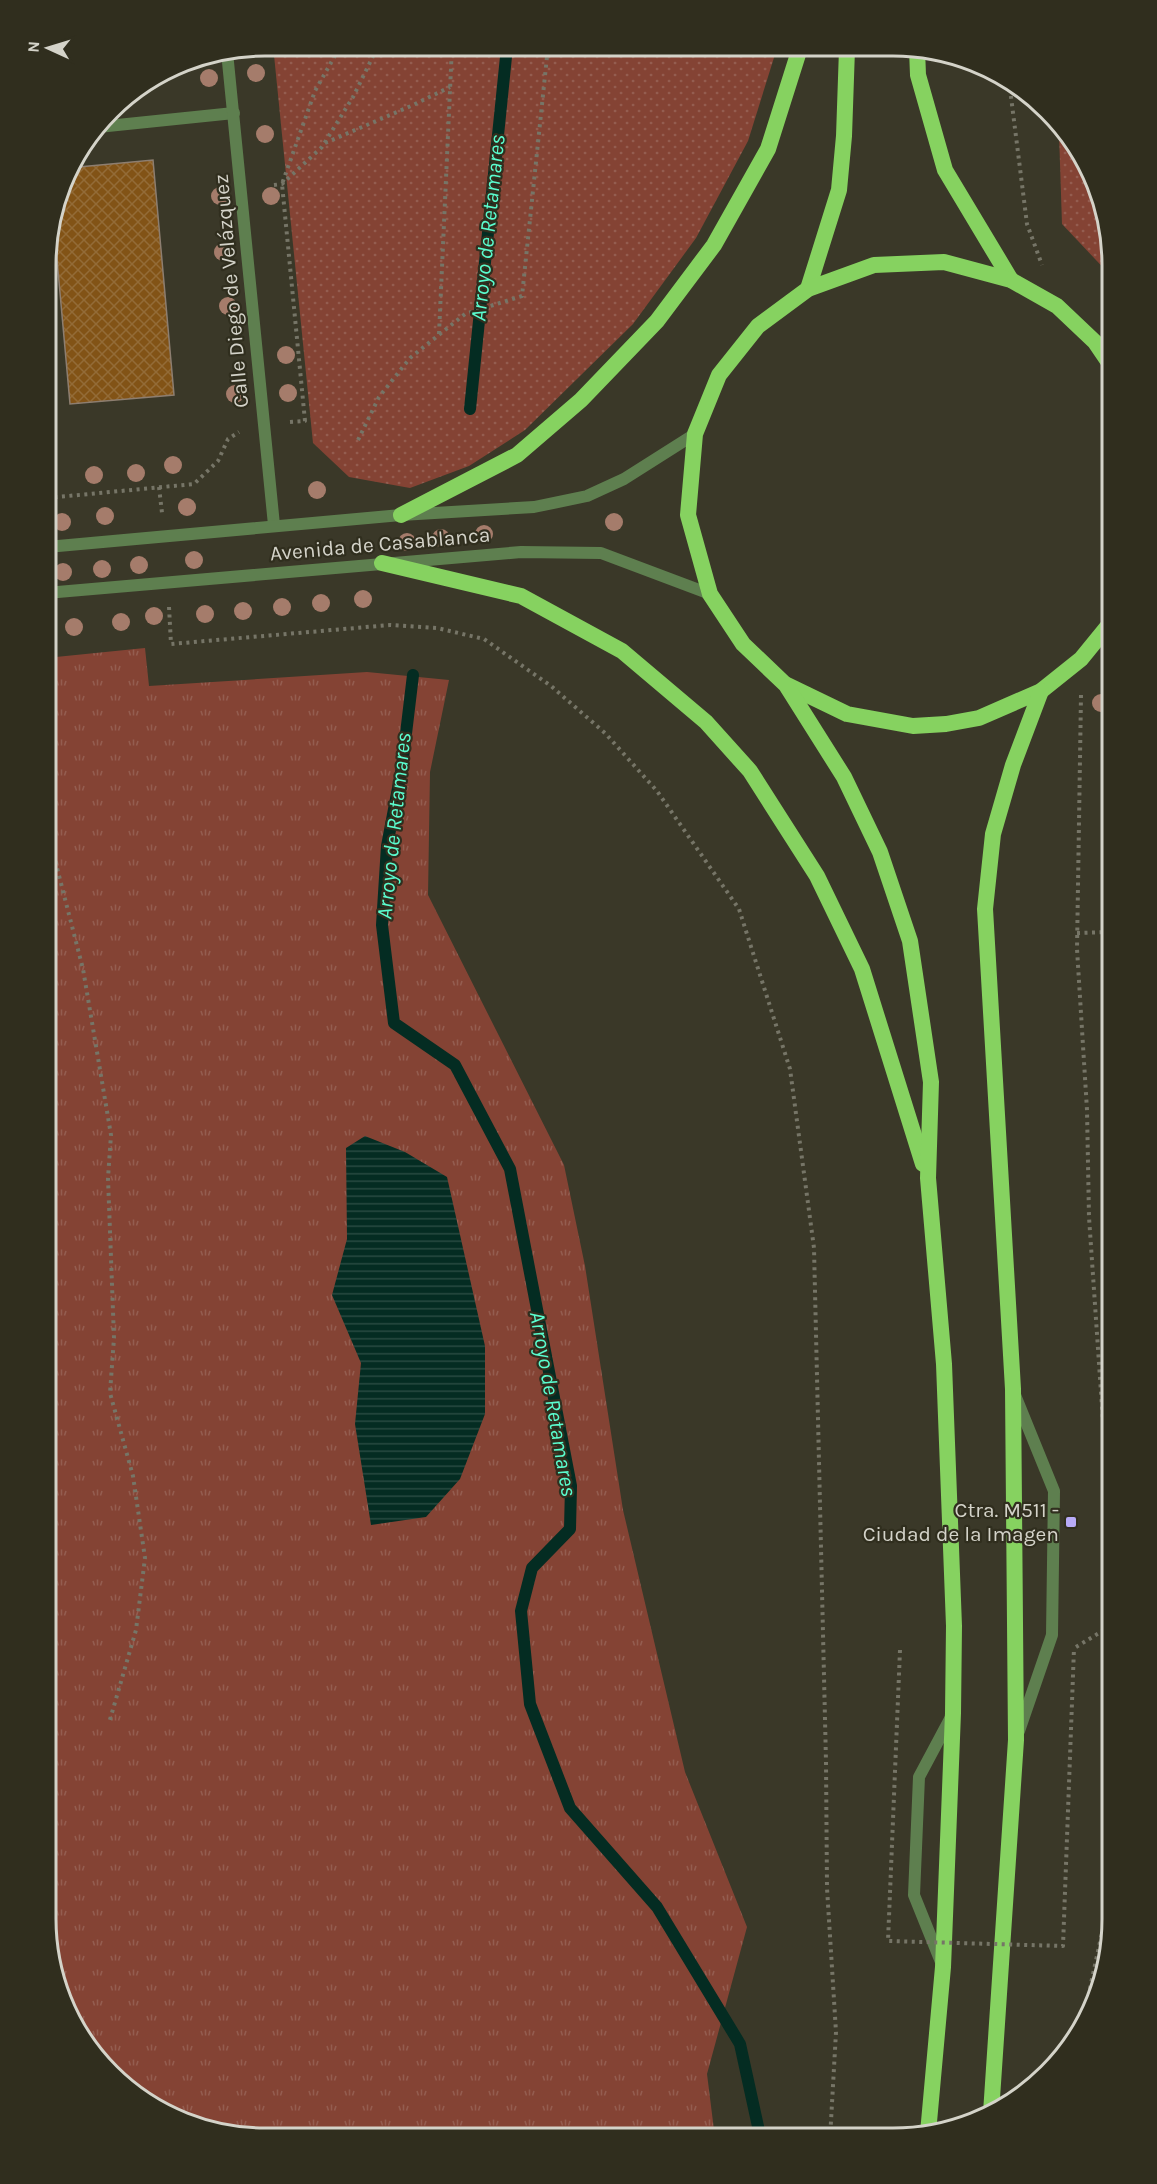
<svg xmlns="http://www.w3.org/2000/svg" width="1157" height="2184" font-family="Karla,sans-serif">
  <defs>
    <pattern id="grass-tufts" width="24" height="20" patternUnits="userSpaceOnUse" patternTransform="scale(1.5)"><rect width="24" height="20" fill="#844334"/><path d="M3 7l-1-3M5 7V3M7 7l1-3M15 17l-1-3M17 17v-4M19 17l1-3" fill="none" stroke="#945d50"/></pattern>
    <pattern id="park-dots" width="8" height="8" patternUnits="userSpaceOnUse" patternTransform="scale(1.5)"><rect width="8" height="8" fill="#844334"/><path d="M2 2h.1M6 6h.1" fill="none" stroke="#945d50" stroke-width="1.8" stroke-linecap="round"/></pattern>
    <pattern id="water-rules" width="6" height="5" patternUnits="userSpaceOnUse" patternTransform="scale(1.5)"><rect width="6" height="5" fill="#042c22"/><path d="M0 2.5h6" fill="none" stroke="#284a41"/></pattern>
    <pattern id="building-cross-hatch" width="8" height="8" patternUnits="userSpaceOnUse" patternTransform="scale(1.5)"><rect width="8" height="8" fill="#825316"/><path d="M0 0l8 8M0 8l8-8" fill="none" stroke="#936b37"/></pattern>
  </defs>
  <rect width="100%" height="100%" fill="#3a3828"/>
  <path fill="#413e27" d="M1112,732v110l-7,-100z"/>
  <path fill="url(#grass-tufts)" d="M145,648l4,38 218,-14 82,8 -19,92 -2,123 136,270 21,101 38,244 62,262 62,155 -40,147 8,64 -479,-1 -56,-15 -60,-37 -38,-44 -25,-51 -12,-71 1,-1261z"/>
  <g fill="url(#park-dots)">
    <path d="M273,45l504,3 -29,93 -52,97 -63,86 -108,106 -56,36 -59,22 -61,-11 -36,-34z"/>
    <path d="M1059,133l41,61 12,71v12l-50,-53z"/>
  </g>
  <path fill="url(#water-rules)" d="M365,1136l40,16 42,25 38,169v68l-25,65 -34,38 -55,8 -16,-101 6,-61 -29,-68 15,-56 -1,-91z"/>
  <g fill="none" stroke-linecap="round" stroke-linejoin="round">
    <g stroke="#042c22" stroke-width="12">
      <path d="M470,409l37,-362"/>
      <path d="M413,675l-11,92 -15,79 -5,79 12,98 61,42 55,104 61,317 -1,43 -38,39 -11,43 9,93 40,104 87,99 83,137 19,87 -1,8"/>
    </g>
  </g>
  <path fill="url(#building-cross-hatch)" stroke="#8d7e70" stroke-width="1.5" d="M153,160l21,235 -104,9 -17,-189 15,-47z"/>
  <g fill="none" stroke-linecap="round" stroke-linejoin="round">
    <g stroke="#767567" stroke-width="4" stroke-dasharray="3 4.5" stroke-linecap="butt">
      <path d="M1009,81l18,143 15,41"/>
      <path d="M325,143l86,-37 39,-19"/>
      <path d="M274,185l8,-1 40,-37 31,-50 25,-51"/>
      <path d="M439,334l13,-288"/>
      <path d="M290,422l15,-1 -23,-237 33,-93 26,-46"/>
      <path d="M358,440l21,-43 31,-39 55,-44 57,-18 26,-249"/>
      <path d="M159,487l3,26"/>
      <path d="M47,498l147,-14 24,-23 10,-22 11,-7"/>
      <path d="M169,607l2,37 219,-19 47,3 47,11 67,47 54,47 52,58 82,118 51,160 24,179 12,514 1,126 9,144 -6,107"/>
      <path d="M1081,695l-4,254 10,161 2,107 21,307 -1,103 3,62"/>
      <path d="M46,825l37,144 28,166 -3,43 6,160 -4,55 23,83 12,82 -9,72 -27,93"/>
      <path d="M1077,933l35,-1"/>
      <path d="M1076,1647l33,-20"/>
      <path d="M1095,2003l-5,-15 22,-101"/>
    </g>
    <g stroke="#5e7f4f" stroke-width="12">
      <path d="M98,127l136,-14"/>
      <path d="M1015,1395l39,96 -2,144 -33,96"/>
      <path d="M941,1962l-27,-67 2,-47 3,-71 32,-60"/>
    </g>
    <g stroke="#5e7f4f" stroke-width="12">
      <path d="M227,52l47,473"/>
      <path d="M47,547l354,-32 133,-8 53,-11 37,-17 71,-45"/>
      <path d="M46,593l475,-41 80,1 109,41"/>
    </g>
    <g stroke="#86d260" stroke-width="16">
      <path d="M917,49l1,26 27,95 66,110"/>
      <path d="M808,289l31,-99 5,-54 3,-87"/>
      <path d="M401,515l116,-60 64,-55 76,-79 57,-76 54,-96 32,-101"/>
      <path d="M382,563l139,33 101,55 84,71 44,49 67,105 45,93 61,195"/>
      <path d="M787,685l60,29 66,12 33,-2 33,-6 62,-27 40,-32 31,-38"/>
      <path d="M991,2113l25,-373 -3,-351 -28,-480 8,-75 20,-69 28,-74"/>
      <path d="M928,2133l15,-166 10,-254 1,-87 -10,-262 -16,-186 3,-96 -21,-141 -30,-89 -36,-75 -58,-92 -43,-41 -33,-50 -22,-79 7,-81 24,-59 39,-49 50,-37 66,-24 70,-3 67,18 46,26 38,36 17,25"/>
    </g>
    <path stroke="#767567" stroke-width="4" stroke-dasharray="3 4.5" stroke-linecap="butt" d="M900,1650l-12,291 175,5 11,-298"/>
  </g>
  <g fill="#a57c6b">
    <circle cx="256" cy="73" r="9"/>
    <circle cx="209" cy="78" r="9"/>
    <circle cx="265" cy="134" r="9"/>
    <circle cx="220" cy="196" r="9"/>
    <circle cx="271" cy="196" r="9"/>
    <circle cx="223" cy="252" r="9"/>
    <circle cx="228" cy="306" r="9"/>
    <circle cx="286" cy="355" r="9"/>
    <circle cx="288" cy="393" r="9"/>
    <circle cx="235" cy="394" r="9"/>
    <circle cx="173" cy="465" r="9"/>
    <circle cx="136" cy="473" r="9"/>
    <circle cx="94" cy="475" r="9"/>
    <circle cx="317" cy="490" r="9"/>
    <circle cx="187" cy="507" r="9"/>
    <circle cx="105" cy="516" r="9"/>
    <circle cx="62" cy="522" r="9"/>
    <circle cx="614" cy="522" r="9"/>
    <circle cx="484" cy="534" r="9"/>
    <circle cx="441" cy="538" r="9"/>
    <circle cx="407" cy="542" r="9"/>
    <circle cx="194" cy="560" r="9"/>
    <circle cx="139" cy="565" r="9"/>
    <circle cx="102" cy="569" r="9"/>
    <circle cx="63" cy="572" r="9"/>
    <circle cx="363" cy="599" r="9"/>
    <circle cx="321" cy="603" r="9"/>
    <circle cx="282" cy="607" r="9"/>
    <circle cx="243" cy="611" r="9"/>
    <circle cx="205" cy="614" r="9"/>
    <circle cx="154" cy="616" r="9"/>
    <circle cx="121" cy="622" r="9"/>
    <circle cx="74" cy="627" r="9"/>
    <circle cx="1101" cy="703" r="9"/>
  </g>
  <rect fill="#b8abf7" stroke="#302e1e" stroke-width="2" x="1065" y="1516" width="12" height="12" rx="3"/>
  <g text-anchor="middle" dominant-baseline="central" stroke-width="4.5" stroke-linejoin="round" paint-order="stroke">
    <g font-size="21" fill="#d4d3c9" stroke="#302e1e">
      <text transform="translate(231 291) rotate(-95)">Calle Diego de Velázquez</text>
      <text transform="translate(380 544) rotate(-5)">Avenida de Casablanca</text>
    </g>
    <g font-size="21" fill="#d4d3c9" stroke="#302e1e" text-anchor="end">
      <text x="1059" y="1510">Ctra. M511 -<tspan x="1059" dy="24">Ciudad de la Imagen</tspan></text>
    </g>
    <g font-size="22" font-style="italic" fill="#5afdcf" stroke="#302e1e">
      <text transform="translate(488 228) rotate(-84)">Arroyo de Retamares</text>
      <text transform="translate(394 826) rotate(-84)">Arroyo de Retamares</text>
      <text transform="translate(553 1404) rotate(80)">Arroyo de Retamares</text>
    </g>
  </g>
  <path d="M0 0H1157V2184H0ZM265 56H893A209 209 0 0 1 1102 265V1919A209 209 0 0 1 893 2128H265A209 209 0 0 1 56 1919V265A209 209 0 0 1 265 56Z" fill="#302e1e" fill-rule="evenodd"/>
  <path fill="none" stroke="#d4d3c9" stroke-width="3" d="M265 56H893A209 209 0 0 1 1102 265V1919A209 209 0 0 1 893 2128H265A209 209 0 0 1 56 1919V265A209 209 0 0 1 265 56Z"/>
  <g transform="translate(48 48) rotate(274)" stroke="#302e1e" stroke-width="4.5" paint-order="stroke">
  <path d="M0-4.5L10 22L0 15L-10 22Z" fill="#d4d3c9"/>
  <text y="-9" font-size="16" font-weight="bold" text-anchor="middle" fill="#d4d3c9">N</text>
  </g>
</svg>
